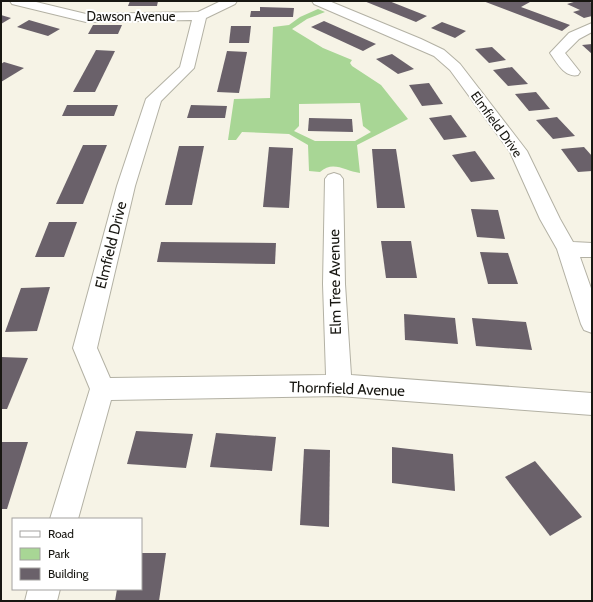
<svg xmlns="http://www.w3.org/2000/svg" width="593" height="602" font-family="Cabin,sans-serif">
  <rect width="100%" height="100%" fill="#f6f3e6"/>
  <path fill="#a8d695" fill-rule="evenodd" d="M318,9l7,3 -18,7 -15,10 31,19 29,12 -2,3 2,3 29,19 27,34 -51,26 3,28c-15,-2 -27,-13 -40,-1l-11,-1 -1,-26 -19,-11 -47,-2 -6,8h-8l6,-41 36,-1 3,-71 16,-2 11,-8zM360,103l3,23 8,6 -16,9h-40l-21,-10 5,-5v-22z"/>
  <g fill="#6a616a">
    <path d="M130,1h28l-1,5h-29z"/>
    <path d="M364,1h25l38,15 -11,6z"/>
    <path d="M483,1h43l4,1 -9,5 49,18 -8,6z"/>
    <path d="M577,1h11l4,2v13l-8,2 -11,-6 7,-2 -13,-6z"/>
    <path d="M260,7l34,1 -1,9h-43l1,-6h9z"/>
    <path d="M1,15l10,3 -10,6z"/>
    <path d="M29,20l31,9 -12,7 -31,-9z"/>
    <path d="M324,21l52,23 -13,7 -52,-24z"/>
    <path d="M442,22l24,9 -11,7 -24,-10z"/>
    <path d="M93,25h29l-4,9h-30z"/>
    <path d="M231,26h20l-2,17h-20z"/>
    <path d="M592,44v10l-10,-9z"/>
    <path d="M492,47l14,13 -17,3 -14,-14z"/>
    <path d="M96,50l19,1 -20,41h-22z"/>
    <path d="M227,51l20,1 -8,41 -22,-1z"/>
    <path d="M392,54l22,15 -16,5 -22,-15z"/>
    <path d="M4,62l20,6 -23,14v-18z"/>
    <path d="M512,67l16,17 -20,2 -15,-16z"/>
    <path d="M429,83l14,21 -21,2 -13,-21z"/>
    <path d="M536,92l14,17 -21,2 -14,-17z"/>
    <path d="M67,105h51l-4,11h-52z"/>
    <path d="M191,105l36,1 -2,12h-38z"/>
    <path d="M451,115l16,22 -23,3 -15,-22z"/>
    <path d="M557,117l18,19 -22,3 -17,-19z"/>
    <path d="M309,118l43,1 1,13 -45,-1z"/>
    <path d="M83,145h24l-24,59h-27z"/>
    <path d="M179,146h25l-12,59h-27z"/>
    <path d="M269,147l24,1 -4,60 -26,-1z"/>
    <path d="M584,147l8,9v15l-14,1 -17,-23z"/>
    <path d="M372,149h24l9,59h-28z"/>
    <path d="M475,151l20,28 -24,3 -19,-27z"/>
    <path d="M471,209l27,1 7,29 -28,-2z"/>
    <path d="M49,222h28l-13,35h-29z"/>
    <path d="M381,241h30l6,37h-31z"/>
    <path d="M161,242l115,1 -1,21 -118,-2z"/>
    <path d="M480,252l28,1 10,31h-30z"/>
    <path d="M50,287l-13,44 -32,1 16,-44z"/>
    <path d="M404,314l51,4 3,26 -53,-4z"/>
    <path d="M472,318l54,4 6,28 -56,-4z"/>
    <path d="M1,357l27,1 -21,51h-6z"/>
    <path d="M136,431l57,3 -7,34 -59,-4z"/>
    <path d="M216,433l60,4 -4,34 -62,-4z"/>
    <path d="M1,442h27l-21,67h-6z"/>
    <path d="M392,447l61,7 2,37 -63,-8z"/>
    <path d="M304,449l26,1 -1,77 -29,-2z"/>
    <path d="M535,461l47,56 -32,19 -45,-59z"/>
    <path d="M141,553h25l-7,48h-44l2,-12h24z"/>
  </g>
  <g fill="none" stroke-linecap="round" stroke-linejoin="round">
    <g stroke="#b3b1a4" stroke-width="2">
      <g id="street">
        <path d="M10,1h22l54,13 112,-2 23,-11h16l-2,3 -29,14 -12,50 -33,33 -26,85 -38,162 13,30 216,-3 -3,-91 2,-105 3,-4 6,-2 6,2 3,4 2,105 6,91 241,18v22l-253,-19 -228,4 -33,119h-28l40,-130 -17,-41 44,-162 29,-87 34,-32 12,-47 -106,2 -74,-18z"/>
        <path d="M312,1h17l92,38 23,11 16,14 67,87 33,68 13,23 19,1v14h-12l12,34v42l-8,-3 -3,-6 -24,-75 -17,-30 -30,-67 -60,-82 -16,-14 -120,-52z"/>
        <path d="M592,23v9l-13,7 -14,14 15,19 -2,3c-13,3 -21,-12 -28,-22l19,-20z"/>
        <path d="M28,589h32l-3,12h-32z"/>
      </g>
    </g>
    <use href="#street" fill="#fff" fill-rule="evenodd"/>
  </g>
  <g text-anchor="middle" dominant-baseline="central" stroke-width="4" stroke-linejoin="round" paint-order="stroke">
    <g font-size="13" fill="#181712" stroke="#fff">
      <text x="131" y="16">Dawson Avenue</text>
      <text transform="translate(497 124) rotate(54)">Elmfield Drive</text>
    </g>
    <g font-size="15" fill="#181712" stroke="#fff">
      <text transform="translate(111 245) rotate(-76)">Elmfield Drive</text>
      <text transform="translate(335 282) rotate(-91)">Elm Tree Avenue</text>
      <text transform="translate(347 389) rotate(2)">Thornfield Avenue</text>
    </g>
  </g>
  <rect width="593" height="602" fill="none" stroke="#181712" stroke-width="4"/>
  <rect x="12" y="518" width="130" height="72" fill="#ffffff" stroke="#a3a2a0"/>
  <rect x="20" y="531" width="20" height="6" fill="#ffffff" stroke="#a3a2a0"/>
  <text x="48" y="538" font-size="12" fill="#181712">Road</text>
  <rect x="20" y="548" width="20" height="12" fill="#a8d695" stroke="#a3a2a0"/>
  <text x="48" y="558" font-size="12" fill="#181712">Park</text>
  <rect x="20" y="568" width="20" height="12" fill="#6a616a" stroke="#a3a2a0"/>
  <text x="48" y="578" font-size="12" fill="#181712">Building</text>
</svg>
